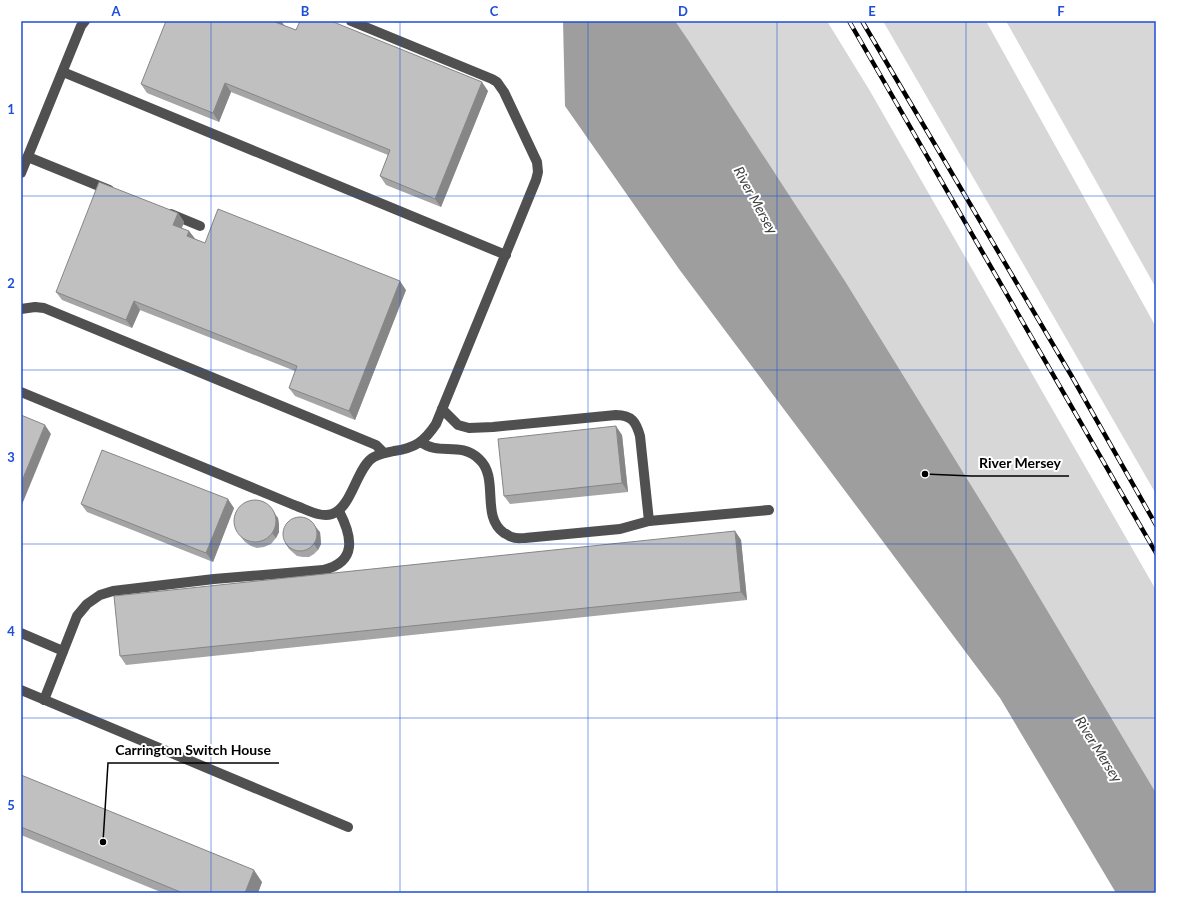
<svg xmlns="http://www.w3.org/2000/svg" width="1177" height="914" font-family="Lato,sans-serif">
  <rect width="100%" height="100%" fill="#fff"/>
  <g fill="#d7d7d7">
    <path d="M673,21h154l43,70 286,499v203l-140,-235 -171,-277z"/>
    <path d="M883,21h103l170,306v167z"/>
    <path d="M1006,21h150v267z"/>
  </g>
  <path fill="#9e9e9e" d="M563,21h112l13,19 157,241 171,277 140,235v100h-40l-116,-195 -321,-429 -114,-163z"/>
  <g fill="none" stroke-linecap="round" stroke-linejoin="round">
    <g stroke="#505050" stroke-width="10">
      <path d="M63,72l443,183"/>
      <path d="M28,157l81,33"/>
      <path d="M21,173l60,-147 4,-5"/>
      <path d="M171,214l29,12"/>
      <path d="M21,309l14,-2 9,1 332,137 8,8"/>
      <path d="M21,392l273,113c12,4 26,13 38,9 19,-6 24,-43 39,-55 6,-5 15,-6 23,-8 21,-3 30,-9 42,-27l100,-244 2,-8 -1,-10 -33,-70 -7,-10 -5,-3 -141,-58"/>
      <path d="M442,409l16,16 11,3 24,-1 123,-12c16,0 20,7 24,21l9,85"/>
      <path d="M421,442c18,14 39,-1 58,17 21,19 1,57 25,74 3,1 6,4 8,4 4,2 9,1 13,1l95,-9 29,-8 120,-11"/>
      <path d="M21,633l42,18"/>
      <path d="M21,690l327,137"/>
      <path d="M44,700l33,-84 10,-12 13,-9 13,-4 101,-12 109,-9c35,-8 29,-34 16,-59"/>
    </g>
    <g stroke="#000" stroke-width="4.5">
      <g id="rail">
        <path d="M849,21l307,532"/>
        <path d="M862,21l209,354 85,150"/>
      </g>
    </g>
    <use href="#rail" stroke="#fff" stroke-width="3" stroke-dasharray="9" stroke-linecap="butt"/>
  </g>
  <g fill="#a5a5a5">
    <path d="M284,25v1l12,4 192,61 -47,116 -55,-22 -6,-9 8,-21 -157,-63 -12,30 -72,-29 -6,-9z"/>
    <path d="M178,213l6,9 -2,6 7,3 6,8 10,4 201,47 -51,130 -60,-24 -6,-8 6,-17 -155,-61 -8,18 -70,-28 -6,-8z"/>
    <path d="M622,435l6,57 -118,12 -6,-8z"/>
    <path d="M81,504l153,4 -21,54 -126,-50z"/>
    <path d="M269,506l9,12 1,7v7l-3,6 -5,6 -7,3 -7,1 -6,-2 -6,-4 -4,-5z"/>
    <path d="M735,531l6,9 6,60 -621,65 -6,-9z"/>
    <path d="M320,532l1,12 -3,6 -4,4 -5,3h-6l-6,-1 -8,-7 -4,-6z"/>
    <path d="M21,775l241,107 -4,11h-95l-142,-58z"/>
  </g>
  <g fill="#868686">
    <path d="M276,21h5l3,4 -3,6 -6,-9z"/>
    <path d="M482,82l6,9 -47,116 -6,-8z"/>
    <path d="M225,83l6,9 -12,30 -6,-9z"/>
    <path d="M178,213l6,9 -5,12 -6,-9z"/>
    <path d="M189,231l7,9 -9,-4z"/>
    <path d="M400,281l6,9 -51,130 -6,-9z"/>
    <path d="M134,301l6,9 -8,18 -6,-8z"/>
    <path d="M45,425l6,9 -30,73v-24z"/>
    <path d="M616,426l6,9 6,57 -6,-9z"/>
    <path d="M228,499l6,9 -21,54 -7,-9z"/>
    <path d="M273,512l5,6 1,7v7l-3,6 -4,-5z"/>
    <path d="M315,526l5,6 1,12 -3,6 -4,-6z"/>
    <path d="M735,531l6,9 6,60 -6,-8z"/>
    <path d="M254,870l8,12 -4,11h-13z"/>
  </g>
  <g fill="#c0c0c0" stroke="#868686">
    <path d="M166,21h110l-1,1 21,8 4,-9h31l151,61 -47,117 -55,-23 10,-26 -165,-67 -12,30 -72,-29z"/>
    <path d="M99,182l79,31 -5,12 16,6 -2,5 18,7 13,-34 182,72 -51,130 -60,-23 8,-22 -163,-65 -8,19 -70,-28z"/>
    <path d="M21,415l24,10 -24,58z"/>
    <path d="M616,426l6,57 -118,13 -6,-57z"/>
    <path d="M102,450l126,49 -22,54 -125,-49z"/>
    <circle cx="255" cy="521" r="21"/>
    <circle cx="300" cy="534" r="17"/>
    <path d="M735,531l6,61 -621,64 -6,-60z"/>
    <path d="M21,775l233,95 -9,23h-62l-162,-66z"/>
  </g>
  <path fill="none" stroke="#1d4ed8" stroke-width="1" stroke-opacity="0.55" d="M211,21v872M400,21v872M588,21v872M777,21v872M966,21v872M21,196h1135M21,370h1135M21,544h1135M21,718h1135"/>
  <g text-anchor="middle" dominant-baseline="central" stroke-width="4" stroke-linejoin="round" paint-order="stroke">
    <g font-size="14" font-style="italic" fill="#3f3f3f" stroke="#fff">
      <text transform="translate(756 200) rotate(61)">River Mersey</text>
      <text transform="translate(1099 749) rotate(58)">River Mersey</text>
    </g>
  </g>
  <path fill="none" stroke="#000" stroke-width="1.5" d="M925 474L971 476H1069M103 842L108 763H279"/>
  <g fill="#000" stroke="#fff" stroke-width="1.5">
    <circle cx="925" cy="474" r="4"/>
    <circle cx="103" cy="842" r="4"/>
  </g>
  <g font-size="14" text-anchor="middle" font-weight="bold" fill="#000" stroke="#fff" stroke-width="4" stroke-linejoin="round" paint-order="stroke">
    <text x="1020" y="468">River Mersey</text>
    <text x="193" y="755">Carrington Switch House</text>
  </g>
  <rect width="1177" height="914" fill="none" stroke="#ffffff" stroke-width="44"/>
  <rect x="22" y="22" width="1133" height="870" fill="none" stroke="#1d4ed8" stroke-width="1.5"/>
  <g font-size="13" text-anchor="middle" font-weight="bold" fill="#1d4ed8">
    <text x="116" y="16">A</text>
    <text x="305" y="16">B</text>
    <text x="494" y="16">C</text>
    <text x="683" y="16">D</text>
    <text x="872" y="16">E</text>
    <text x="1061" y="16">F</text>
    <text x="11" y="114">1</text>
    <text x="11" y="288">2</text>
    <text x="11" y="462">3</text>
    <text x="11" y="636">4</text>
    <text x="11" y="810">5</text>
  </g>
</svg>
